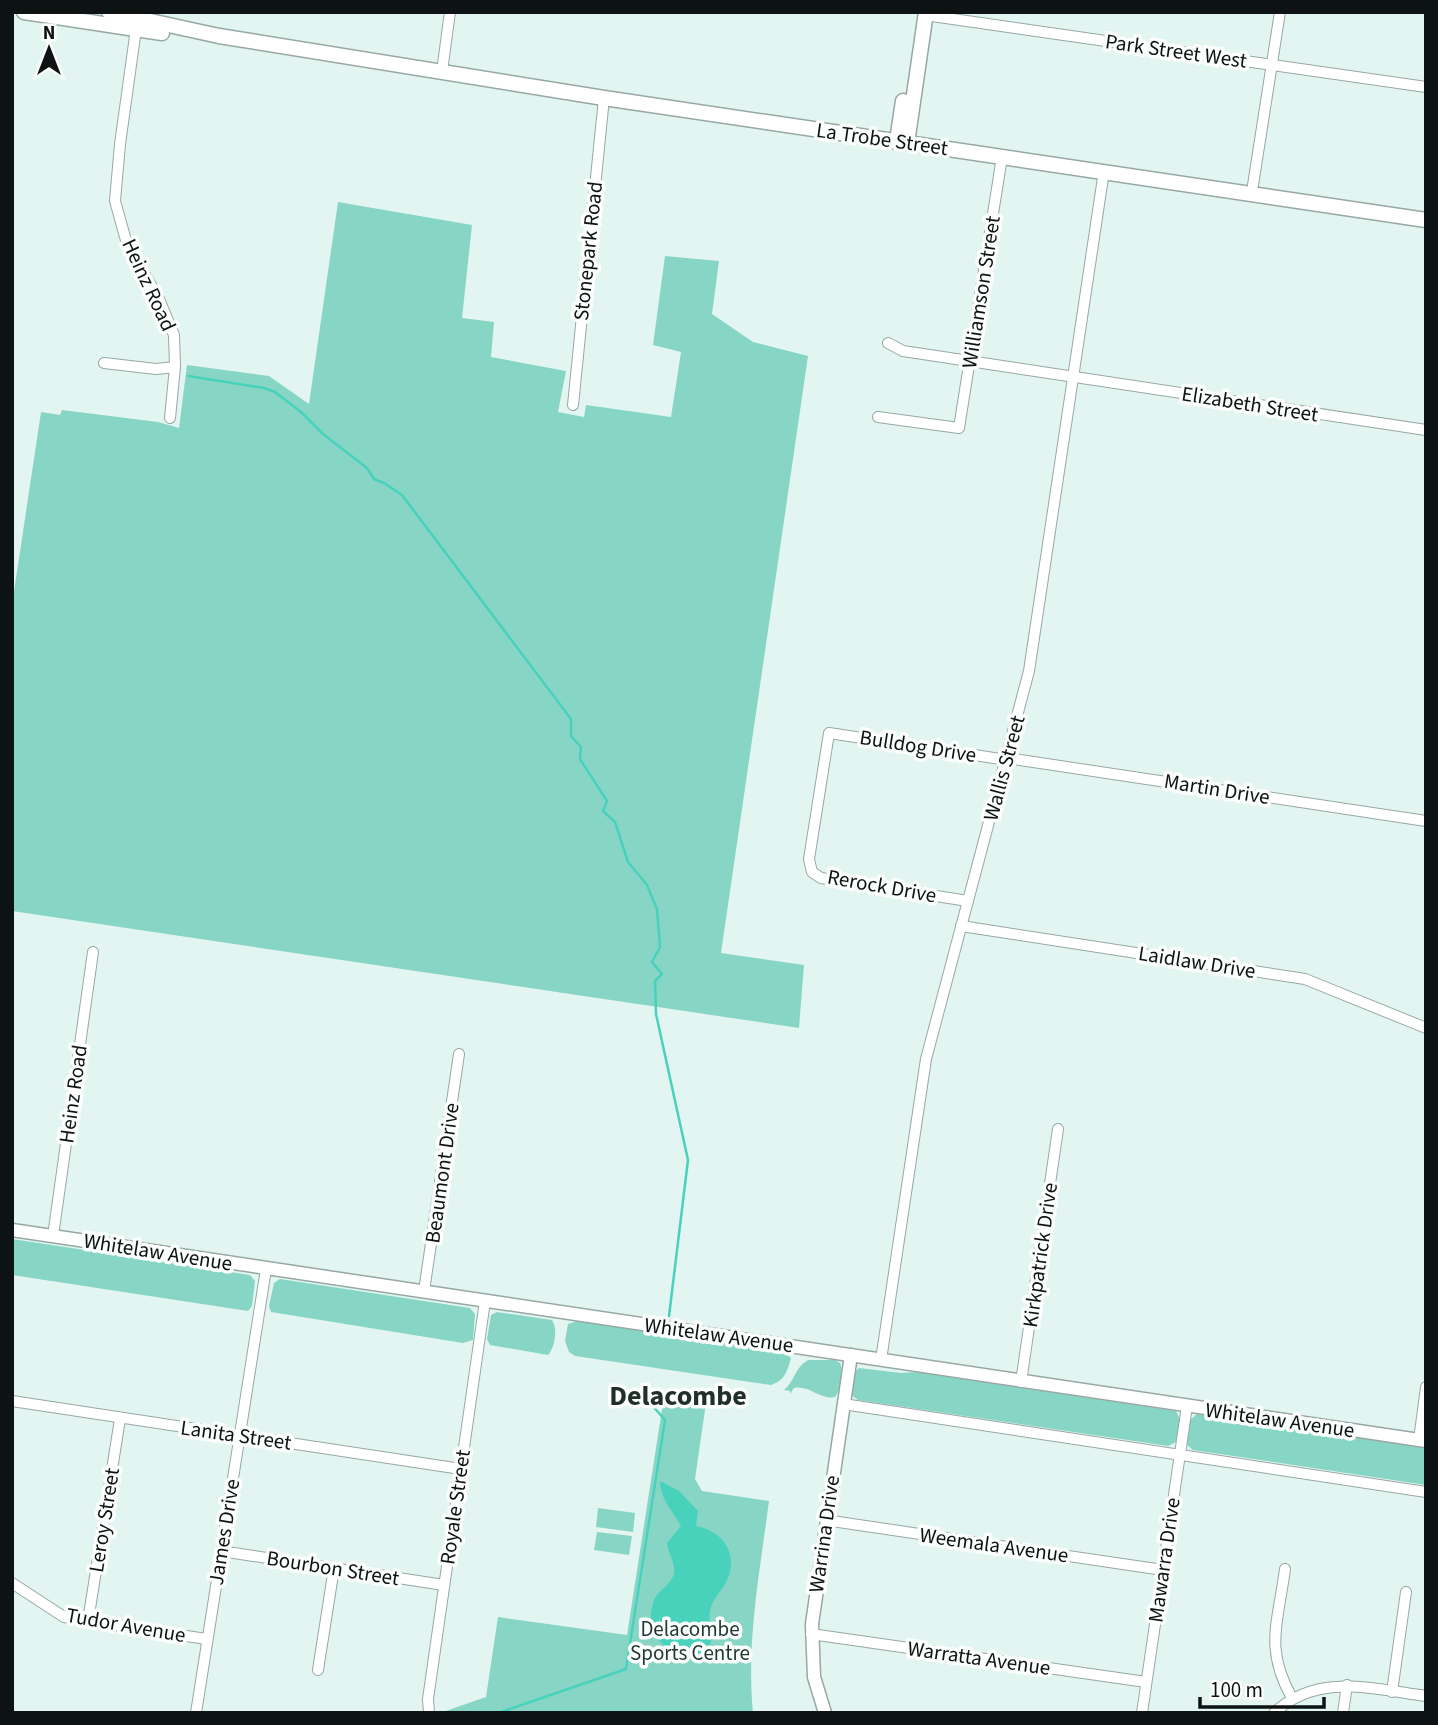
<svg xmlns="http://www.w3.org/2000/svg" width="1438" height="1725" font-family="'Source Sans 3',sans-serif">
  <rect width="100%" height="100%" fill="#e3f5f0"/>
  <g fill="#87d6c5">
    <path d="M338,202l134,23 -10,93 32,4 -3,35 75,14 -8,41 26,5 2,-12 85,12 10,-65 -28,-7 12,-89 54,5 -7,53 41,28 55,14 -87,597 83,12 -5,63 -787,-117v-306l29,-193 19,3 2,-5 96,12 21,6 8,-63 82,11 40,28z"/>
    <path d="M12,1239l238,36 5,6 -3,25 -4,5 -236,-36z"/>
    <path d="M280,1279l190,29 5,6 -2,26 -10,3 -192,-31 -2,-6 5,-23z"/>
    <path d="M497,1312l55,8c6,9 3,27 -4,35l-58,-10 -3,-6 4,-24z"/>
    <path d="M578,1321l205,30 8,7c-4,14 -6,22 -20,27l-196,-29 -6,-4 -4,-11 3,-17z"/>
    <path d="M808,1360h27l5,3c4,9 1,27 -5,34 -15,3 -26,-12 -41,-9l-4,6v-3l-6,-1c11,-9 11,-23 24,-30z"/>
    <path d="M859,1368l42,5 15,-1 260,39 4,8 -4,23 -8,4 -310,-46 -8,-6 4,-21z"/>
    <path d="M665,1390l42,6 -12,83 7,12 67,10c-9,70 -23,141 -16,212h-313l46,-16 12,-80 129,18z"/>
    <path d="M1197,1414l229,34v37l-233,-35 -6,-5 3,-25z"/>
    <path d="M598,1508l37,5 -2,19 -37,-5z"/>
    <path d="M597,1532l35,4 -3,19 -35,-5z"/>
  </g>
  <path fill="#49d2bb" d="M660,1481l19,10 19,20 -2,15c26,5 42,26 32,52 -4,12 -16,19 -18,33 -3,15 7,28 -4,41 -36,7 -65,-13 -52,-52 4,-10 17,-15 20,-26 2,-10 -6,-21 -7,-31l14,-17c-8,-15 -21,-27 -21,-45z"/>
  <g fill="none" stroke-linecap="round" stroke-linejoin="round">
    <g stroke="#49d2bb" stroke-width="2.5">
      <path d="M188,376l76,12 11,4 26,20 22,22 44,34 7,11 10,4 18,12 169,224v17l10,11 -1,12 27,42 -4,10 12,11 13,40 19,23 10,24 3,38 -8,15 10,12 -7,7 1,33 32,146 -19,156"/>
      <path d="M498,1713l128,-44 39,-249 -14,-16 4,-15"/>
    </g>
    <g stroke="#97a8a4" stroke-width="12">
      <g id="minor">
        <path d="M925,15l501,72"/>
        <path d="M136,29l-16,115 -5,57 12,43 32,55 15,36 1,32 -5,51"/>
        <path d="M443,64l7,-52"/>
        <path d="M1253,185l27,-173"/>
        <path d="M888,343l15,8 523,79"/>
        <path d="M104,363l52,6 19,-2"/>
        <path d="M573,405l31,-307"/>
        <path d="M878,417l81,11 43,-271"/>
        <path d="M1007,758l419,63"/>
        <path d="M968,901l-147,-23 -9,-6 -3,-13 20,-126 178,27"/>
        <path d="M961,926l344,53 121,49"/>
        <path d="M53,1236l40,-284"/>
        <path d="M424,1291l35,-237"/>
        <path d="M881,1360l45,-301 103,-388 75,-500"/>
        <path d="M1021,1382l37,-253"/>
        <path d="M12,1401l449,68"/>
        <path d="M843,1404l583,88"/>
        <path d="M1419,1440l7,-53"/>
        <path d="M825,1520l338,50"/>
        <path d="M221,1551l223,34"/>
        <path d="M1285,1569c-7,54 -21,79 7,129"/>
        <path d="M12,1583l52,34 142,22"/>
        <path d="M88,1621l32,-202"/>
        <path d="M811,1634l335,48"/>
        <path d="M318,1670l16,-102"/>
        <path d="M1392,1692l14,-100"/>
        <path d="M196,1713l70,-444"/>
        <path d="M429,1713l-1,-14 57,-398"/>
        <path d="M1142,1713l45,-307"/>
        <path d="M1274,1713c43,-41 99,-24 152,-17"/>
        <path d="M1343,1713l4,-28"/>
      </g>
    </g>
    <g stroke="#97a8a4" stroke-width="15">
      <g id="tertiary">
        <path d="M12,1230l1414,211"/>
        <path d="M825,1713l-11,-36 -2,-53 39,-269"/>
      </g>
    </g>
    <g stroke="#97a8a4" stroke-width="17">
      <g id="secondary">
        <path d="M24,12l138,21"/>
        <path d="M109,12l110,24 385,62 822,122"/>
        <path d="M897,141l6,-40"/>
        <path d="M907,143l19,-131"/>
      </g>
    </g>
    <use href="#minor" stroke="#fff" stroke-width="10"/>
    <use href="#tertiary" stroke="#fff" stroke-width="12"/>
    <use href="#secondary" stroke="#fff" stroke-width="14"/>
  </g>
  <g text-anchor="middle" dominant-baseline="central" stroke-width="7" stroke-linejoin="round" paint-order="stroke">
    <g font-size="21" fill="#0d1312" stroke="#fbfefd">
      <text transform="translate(1176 51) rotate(8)">Park Street West</text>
      <text transform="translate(882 139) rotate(8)">La Trobe Street</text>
      <text transform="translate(588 251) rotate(-84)">Stonepark Road</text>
      <text transform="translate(149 285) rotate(65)">Heinz Road</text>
      <text transform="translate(981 292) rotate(-81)">Williamson Street</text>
      <text transform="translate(1250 404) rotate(9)">Elizabeth Street</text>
      <text transform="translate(918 746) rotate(9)">Bulldog Drive</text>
      <text transform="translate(1004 768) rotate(-75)">Wallis Street</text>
      <text transform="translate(1217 789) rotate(9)">Martin Drive</text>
      <text transform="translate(882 886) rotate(10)">Rerock Drive</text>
      <text transform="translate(1197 962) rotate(9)">Laidlaw Drive</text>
      <text transform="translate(73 1094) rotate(-82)">Heinz Road</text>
      <text transform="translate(442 1173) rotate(-82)">Beaumont Drive</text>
      <text transform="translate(158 1252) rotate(9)">Whitelaw Avenue</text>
      <text transform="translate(1040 1255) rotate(-82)">Kirkpatrick Drive</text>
      <text transform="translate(719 1335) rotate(8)">Whitelaw Avenue</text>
      <text transform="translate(1280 1420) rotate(8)">Whitelaw Avenue</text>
      <text transform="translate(236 1435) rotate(8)">Lanita Street</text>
      <text transform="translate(455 1507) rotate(-82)">Royale Street</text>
      <text transform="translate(104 1520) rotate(-81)">Leroy Street</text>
      <text transform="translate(224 1532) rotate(-81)">James Drive</text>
      <text transform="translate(824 1534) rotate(-82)">Warrina Drive</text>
      <text transform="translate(994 1545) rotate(8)">Weemala Avenue</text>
      <text transform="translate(1164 1560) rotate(-82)">Mawarra Drive</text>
      <text transform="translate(333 1568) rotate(9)">Bourbon Street</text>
      <text transform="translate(126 1625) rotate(10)">Tudor Avenue</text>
      <text transform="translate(979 1658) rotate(8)">Warratta Avenue</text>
    </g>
    <g font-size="21" fill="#1f3631" stroke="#fbfefd">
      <text x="690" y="1629">Delacombe<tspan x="690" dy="24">Sports Centre</tspan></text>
    </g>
    <g font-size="28" font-weight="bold" fill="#212f2c" stroke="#fbfefd">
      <text x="678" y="1396">Delacombe</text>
    </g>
  </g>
  <rect width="1438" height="1725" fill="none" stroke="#0d1312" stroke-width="28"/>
  <g transform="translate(49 49)" stroke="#fbfefd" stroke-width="5" paint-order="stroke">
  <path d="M0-5L12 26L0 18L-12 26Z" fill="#0d1312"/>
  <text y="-10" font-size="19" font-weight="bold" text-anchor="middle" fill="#0d1312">N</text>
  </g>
  <path d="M1200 1697v10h124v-10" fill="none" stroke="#0d1312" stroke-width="3.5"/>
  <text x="1210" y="1697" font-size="21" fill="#0d1312" stroke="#fbfefd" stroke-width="5" paint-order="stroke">100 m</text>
</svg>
